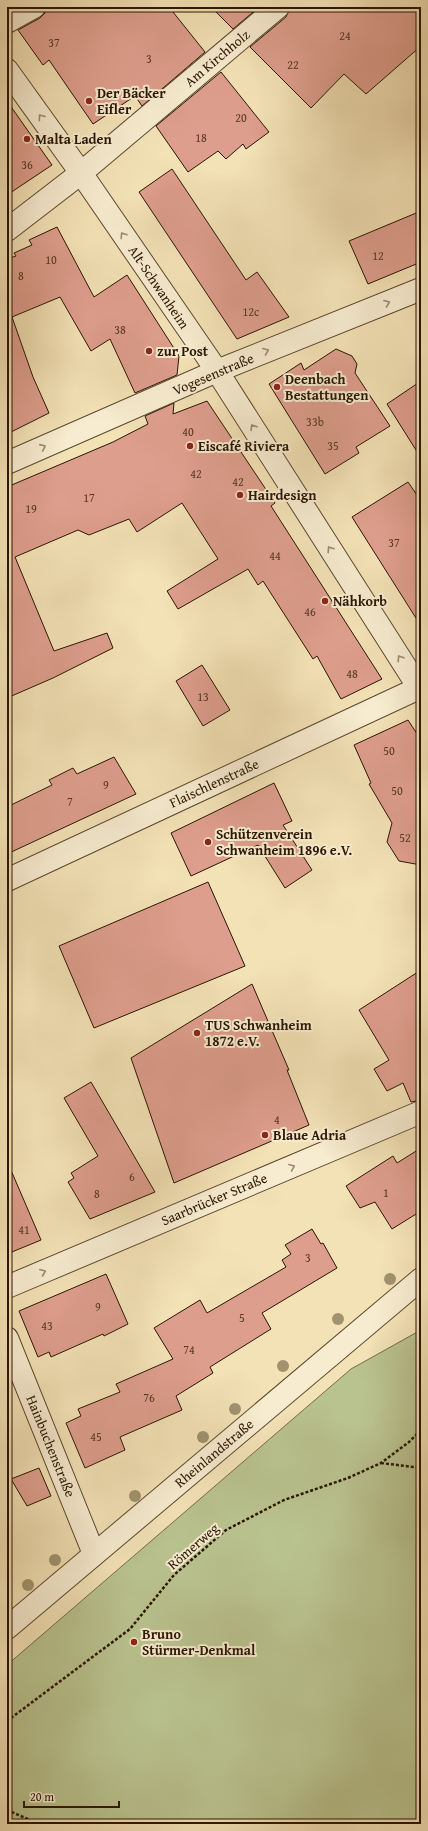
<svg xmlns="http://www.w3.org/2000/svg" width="428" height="1831" font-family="'Gentium Book Plus',serif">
  <rect width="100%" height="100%" fill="#f3e2b6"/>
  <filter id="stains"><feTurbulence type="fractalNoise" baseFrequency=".005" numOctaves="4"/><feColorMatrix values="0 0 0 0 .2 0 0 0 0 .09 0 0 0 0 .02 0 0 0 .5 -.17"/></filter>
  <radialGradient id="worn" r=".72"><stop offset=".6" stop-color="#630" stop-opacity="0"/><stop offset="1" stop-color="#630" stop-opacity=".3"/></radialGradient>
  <path fill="#b9c38f" stroke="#726c48" d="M421,1330v494h-414v-159l344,-296z"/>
  <g fill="#de9e8d" stroke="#2a1502">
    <path d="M46,7h123l36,45 -63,54 -7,-10 -42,28 -44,-64 -6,5 -25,-35 22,-12 5,-5z"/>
    <path d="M211,7h48l-26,22z"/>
    <path d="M290,7h124l7,8v31l-55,48 -22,-20 -33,34 -61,-61 36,-30z"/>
    <path d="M221,72l48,60 -23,17 -3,-5 -17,15 -8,-8 -30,21 -32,-46z"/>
    <path d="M7,101l45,64 -45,30z"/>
    <path d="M172,169l74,111 11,-8 32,45 -52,22 -98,-147z"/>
    <path d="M421,211v51l-53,22 -19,-43z"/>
    <path d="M57,227l37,70 33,-22 52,81 -2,19 -42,18 -25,-54 -19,12 -31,-54 -48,20 21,60 16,36 -42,21v-175l9,-3 -2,-3 18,-8 -3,-5z"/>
    <path d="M336,349l16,7 5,8 -2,9 35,53 -34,21 3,6 -34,21 -56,-90 32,-21 3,7z"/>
    <path d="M421,381v77l-34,-54z"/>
    <path d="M207,401l68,102 -4,3 111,173 -41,20 -24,-43 -4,3 -50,-78 -5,4 -10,-16 -70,40 -11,-18 51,-32 -36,-56 -45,29 -8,-13 -40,16 -11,-5 -63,27 39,94 53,-18 6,15 -60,30 -46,20v-211l106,-45 35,-18 -3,-8 29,-13 -1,11z"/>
    <path d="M408,482l13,19v125l-69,-109z"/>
    <path d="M202,665l28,45 -27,16 -27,-45z"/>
    <path d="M408,720l13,20v125l-22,-4 -12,-19 5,-19 -23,-39 2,-1 -17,-38z"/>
    <path d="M114,757l22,37 -129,60v-47l45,-22 -3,-5 24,-12 4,6z"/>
    <path d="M274,783l18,38 -9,4 29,45 -27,18 -27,-43 -67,31 -20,-43z"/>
    <path d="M208,882l37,84 -151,62 -35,-82z"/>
    <path d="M421,970v130l-10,2 -8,-19 -16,8 -13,-22 15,-9 -30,-50z"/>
    <path d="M252,984l37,86h-2l22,55 -135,58 -43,-125z"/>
    <path d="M91,1082l64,110 -65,27 -22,-37 6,-4 -3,-5 27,-17 -34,-58z"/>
    <path d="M421,1148v63l-29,18 -17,-27 -15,6 -14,-22 47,-30 4,7z"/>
    <path d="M7,1161l34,79 -34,14z"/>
    <path d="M312,1229l9,15 2,-1 14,25 -75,45 9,16 -61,38 3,6 -37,23 6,14 -62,27 5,13 -40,18 -19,-45 15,-7 -3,-7 42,-17 -4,-8 57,-25 -19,-31 46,-28 7,13 79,-46 -4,-7 9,-6 -6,-9z"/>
    <path d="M106,1274l22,50 -24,12 -1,-2 -52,23 -2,-5 -11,5 -19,-46z"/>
    <path d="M39,1468l12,28 -24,10 -16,-27z"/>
  </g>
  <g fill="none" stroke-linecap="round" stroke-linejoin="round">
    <g stroke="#5c482f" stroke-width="24">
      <g id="street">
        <path d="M7,22l27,-15"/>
        <path d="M7,70l74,103 136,198 204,320"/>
        <path d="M7,230l74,-57 197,-166"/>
        <path d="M7,463l210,-92 204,-82"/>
        <path d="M7,880l414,-193"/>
        <path d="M7,1287l414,-175"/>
        <path d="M7,1338l87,216"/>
        <path d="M7,1628l414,-349"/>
      </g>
    </g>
    <g stroke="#2a1502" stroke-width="2.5" stroke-dasharray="3 2" stroke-linecap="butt">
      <path d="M381,1463l40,5"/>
      <path d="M7,1721l123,-92 44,-54 52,-45 58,-30 64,-22 33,-15 28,-21 12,-12"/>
      <path d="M7,1810l32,14"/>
    </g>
    <use href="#street" stroke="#f7ecd0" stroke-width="22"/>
  </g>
  <g fill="#a0936e">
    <circle cx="390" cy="1279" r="6"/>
    <circle cx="338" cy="1319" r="6"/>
    <circle cx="283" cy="1366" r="6"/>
    <circle cx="235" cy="1409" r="6"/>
    <circle cx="203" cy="1437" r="6"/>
    <circle cx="135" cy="1496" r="6"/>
    <circle cx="55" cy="1560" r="6"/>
    <circle cx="28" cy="1585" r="6"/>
  </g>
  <defs><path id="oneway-chevron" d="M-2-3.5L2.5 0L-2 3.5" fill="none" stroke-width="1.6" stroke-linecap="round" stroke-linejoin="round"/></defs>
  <g stroke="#9b8b73">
    <use href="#oneway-chevron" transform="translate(41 117) rotate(-126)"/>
    <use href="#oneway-chevron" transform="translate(123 235) rotate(-124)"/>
    <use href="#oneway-chevron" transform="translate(387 303) rotate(-22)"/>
    <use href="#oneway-chevron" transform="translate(266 351) rotate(-22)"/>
    <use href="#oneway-chevron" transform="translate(253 427) rotate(-122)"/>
    <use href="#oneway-chevron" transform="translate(43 447) rotate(-24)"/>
    <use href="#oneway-chevron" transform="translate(330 549) rotate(-123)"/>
    <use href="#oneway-chevron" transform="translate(400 658) rotate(-123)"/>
    <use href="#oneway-chevron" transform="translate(292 1167) rotate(-23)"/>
    <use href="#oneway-chevron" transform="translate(43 1272) rotate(-23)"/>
  </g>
  <g fill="#8f2418" stroke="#f7ecd0" stroke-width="1.5">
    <circle cx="89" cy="101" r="4"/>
    <circle cx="27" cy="139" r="4"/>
    <circle cx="149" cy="351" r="4"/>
    <circle cx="277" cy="387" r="4"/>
    <circle cx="190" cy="446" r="4"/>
    <circle cx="240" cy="495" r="4"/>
    <circle cx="325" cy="601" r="4"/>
    <circle cx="208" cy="842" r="4"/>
    <circle cx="197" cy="1033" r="4"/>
    <circle cx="265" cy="1135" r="4"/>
    <circle cx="134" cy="1642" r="4"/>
  </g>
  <g text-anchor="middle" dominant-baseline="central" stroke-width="4" stroke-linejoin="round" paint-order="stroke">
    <g font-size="12" fill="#573725">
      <text x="345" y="35">24</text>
      <text x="54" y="42">37</text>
      <text x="149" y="58">3</text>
      <text x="293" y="64">22</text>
      <text x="241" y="117">20</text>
      <text x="201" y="137">18</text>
      <text x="27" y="164">36</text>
      <text x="378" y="255">12</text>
      <text x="51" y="259">10</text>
      <text x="21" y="275">8</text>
      <text x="251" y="311">12c</text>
      <text x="120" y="329">38</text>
      <text x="315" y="421">33b</text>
      <text x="188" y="431">40</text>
      <text x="333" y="445">35</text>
      <text x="196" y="473">42</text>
      <text x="238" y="481">42</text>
      <text x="89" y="497">17</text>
      <text x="31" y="508">19</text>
      <text x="394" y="542">37</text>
      <text x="275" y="555">44</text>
      <text x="310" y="611">46</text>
      <text x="352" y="673">48</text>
      <text x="203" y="696">13</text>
      <text x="389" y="750">50</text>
      <text x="106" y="784">9</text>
      <text x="397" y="790">50</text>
      <text x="70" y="801">7</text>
      <text x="405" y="837">52</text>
      <text x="277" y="1119">4</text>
      <text x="132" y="1176">6</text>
      <text x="386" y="1192">1</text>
      <text x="97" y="1193">8</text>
      <text x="24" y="1229">41</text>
      <text x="308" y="1257">3</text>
      <text x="98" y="1306">9</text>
      <text x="242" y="1317">5</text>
      <text x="47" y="1325">43</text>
      <text x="189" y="1349">74</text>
      <text x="149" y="1397">76</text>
      <text x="96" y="1436">45</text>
    </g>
    <g font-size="14" fill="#2a1502" stroke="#f7ecd0">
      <text transform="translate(217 58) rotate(-40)">Am Kirchholz</text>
      <text transform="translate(159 287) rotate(56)">Alt-Schwanheim</text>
      <text transform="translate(213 374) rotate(-23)">Vogesenstraße</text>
      <text transform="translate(214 783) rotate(-25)">Flaischlenstraße</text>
      <text transform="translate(214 1199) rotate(-23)">Saarbrücker Straße</text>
      <text transform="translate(51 1446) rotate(68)">Hainbuchenstraße</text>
      <text transform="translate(214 1453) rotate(-40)">Rheinlandstraße</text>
      <text transform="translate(193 1546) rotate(-41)">Römerweg</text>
    </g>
    <g font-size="14" font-weight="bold" fill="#2a1502" stroke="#f7ecd0" text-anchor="start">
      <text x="97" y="93">Der Bäcker<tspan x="97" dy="16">Eifler</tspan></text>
      <text x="35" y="139">Malta Laden</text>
      <text x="157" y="351">zur Post</text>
      <text x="285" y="379">Deenbach<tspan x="285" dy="16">Bestattungen</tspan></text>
      <text x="198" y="446">Eiscafé Riviera</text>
      <text x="248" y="495">Hairdesign</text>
      <text x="333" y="601">Nähkorb</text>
      <text x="216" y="834">Schützenverein<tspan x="216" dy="16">Schwanheim 1896 e.V.</tspan></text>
      <text x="205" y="1025">TUS Schwanheim<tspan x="205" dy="16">1872 e.V.</tspan></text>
      <text x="273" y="1135">Blaue Adria</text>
      <text x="142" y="1634">Bruno<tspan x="142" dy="16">Stürmer-Denkmal</tspan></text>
    </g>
  </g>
  <rect width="428" height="1831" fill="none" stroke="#f3e2b6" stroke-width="24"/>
  <rect x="8" y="8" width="412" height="1815" fill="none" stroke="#2a1502" stroke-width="2"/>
  <rect x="12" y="12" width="404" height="1807" fill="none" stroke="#2a1502"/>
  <path d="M24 1801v6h95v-6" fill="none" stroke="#2a1502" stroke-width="2"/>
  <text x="30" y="1801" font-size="12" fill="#2a1502" stroke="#f7ecd0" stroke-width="3" paint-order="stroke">20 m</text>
  <rect width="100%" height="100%" filter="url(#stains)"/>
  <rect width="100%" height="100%" fill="url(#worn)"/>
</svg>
